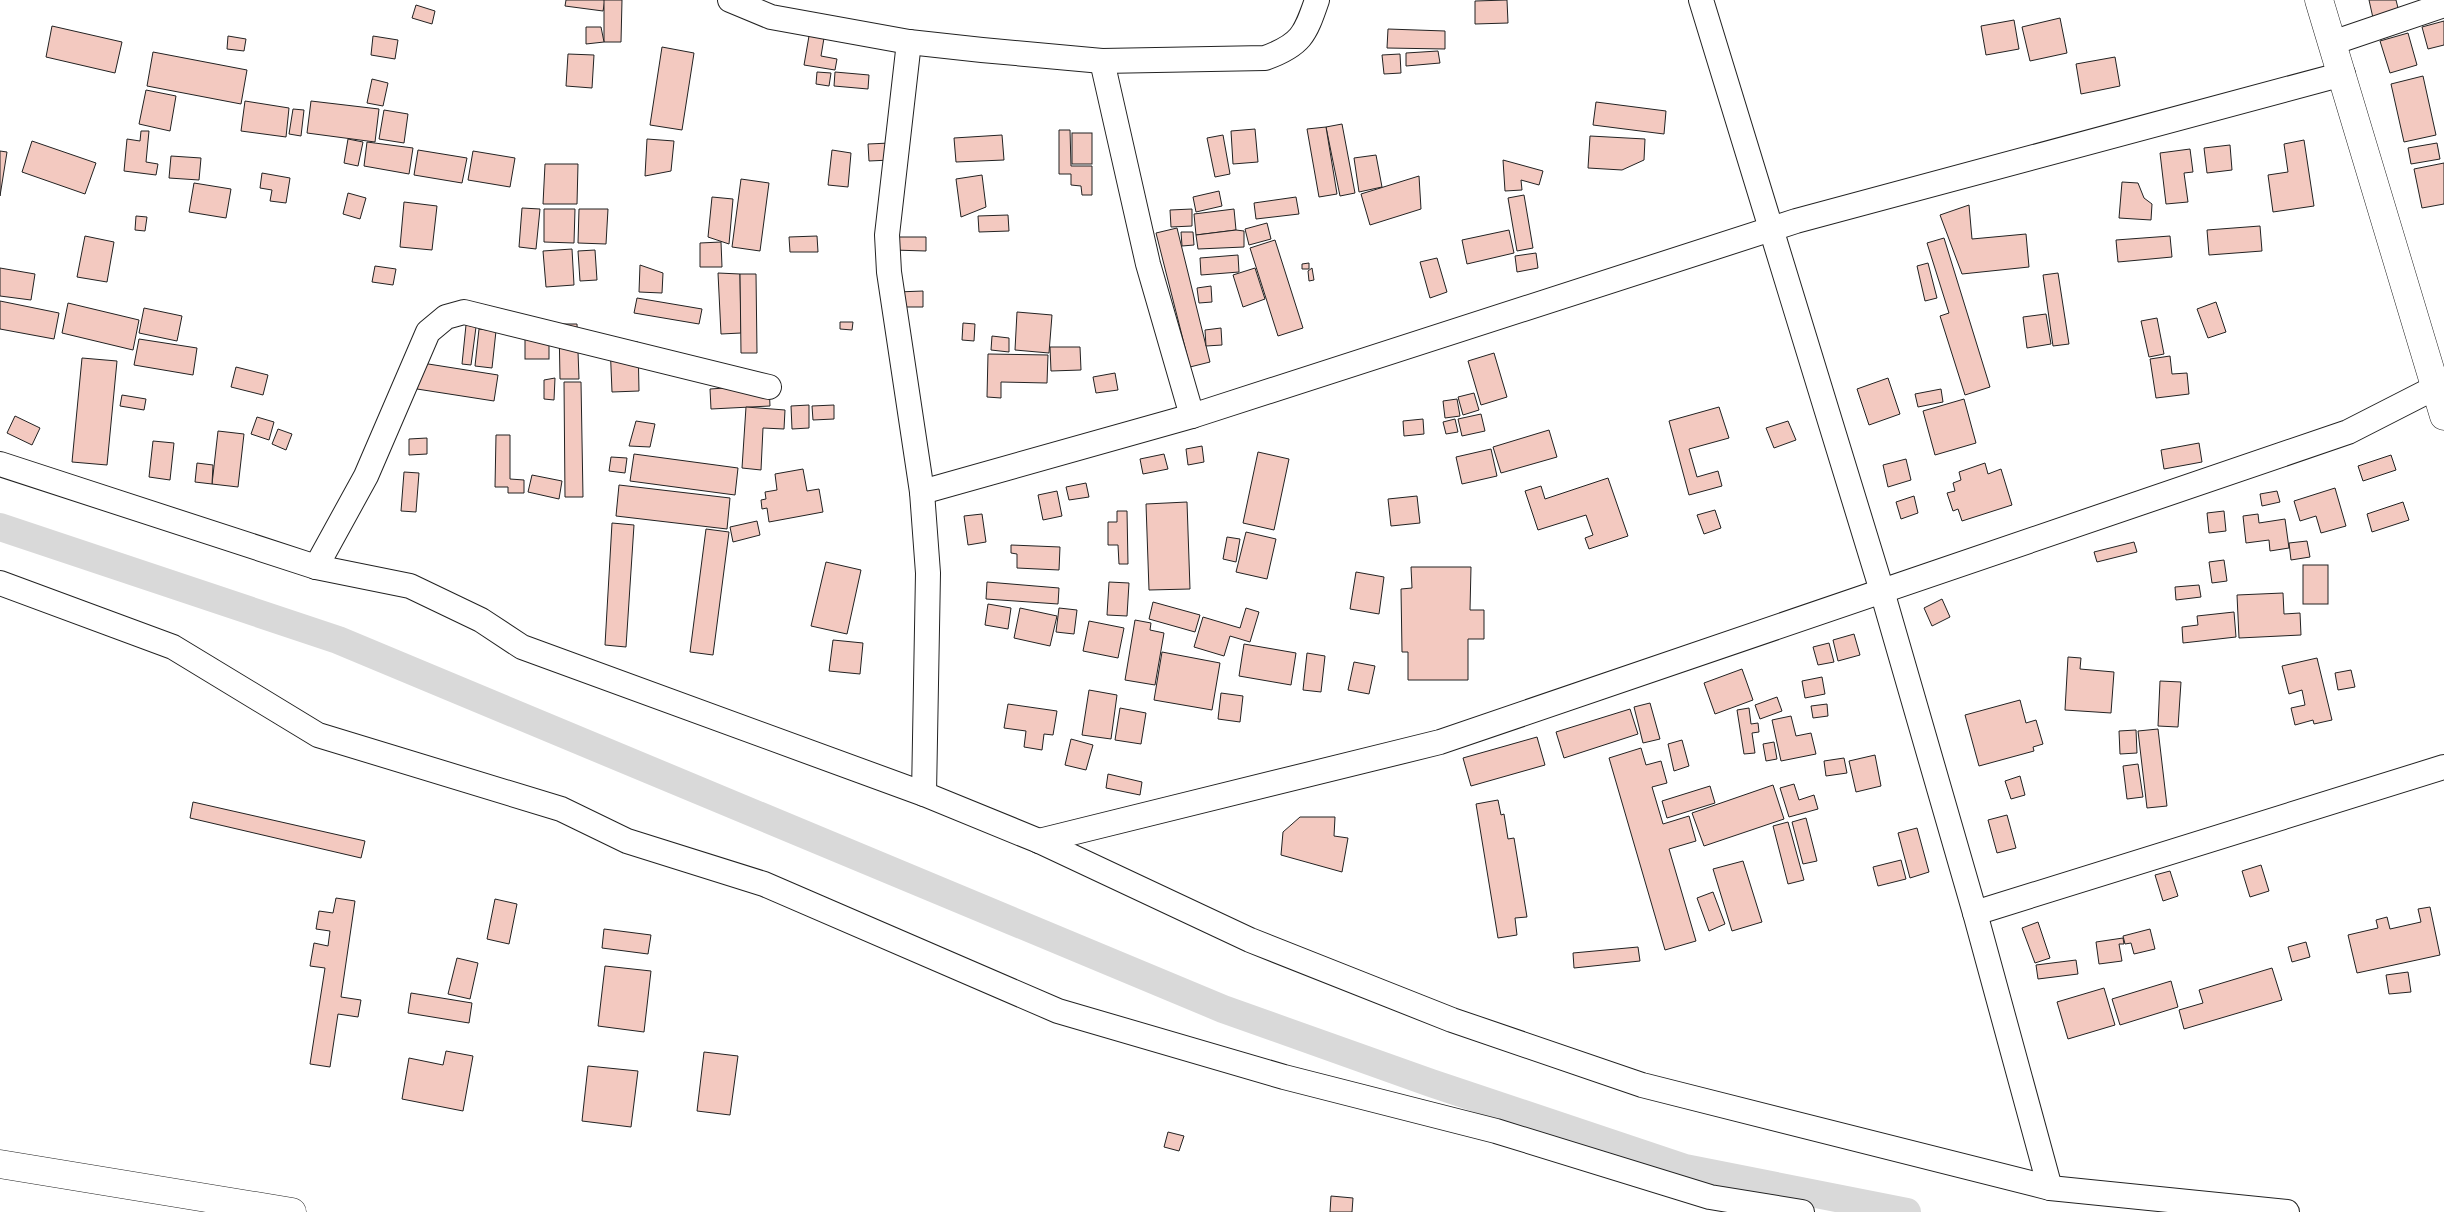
<svg xmlns="http://www.w3.org/2000/svg" width="2444" height="1212" font-family="Helvetica,sans-serif">
  <rect width="100%" height="100%" fill="#fff"/>
  <g fill="none" stroke-linecap="round" stroke-linejoin="round">
    <path stroke="#d9d9d9" stroke-width="28" d="M0,527l338,113 885,369 208,74 254,85 222,44"/>
  </g>
  <g fill="#f3c9c0" stroke="#222">
    <path d="M566,0h39l-2,11 -38,-5z"/>
    <path d="M604,0h18l-1,42h-17z"/>
    <path d="M1507,0l1,23 -33,1v-23z"/>
    <path d="M2369,0h27l3,12 -26,6z"/>
    <path d="M416,5l19,6 -3,13 -20,-6z"/>
    <path d="M2060,18l7,35 -37,8 -8,-34z"/>
    <path d="M2014,20l5,29 -33,6 -5,-29z"/>
    <path d="M2444,21v24l-16,4 -6,-22z"/>
    <path d="M52,26l70,16 -7,31 -69,-16z"/>
    <path d="M586,27h15l3,15 -18,2z"/>
    <path d="M1388,29l57,2v18l-58,-1z"/>
    <path d="M2408,33l9,32 -27,8 -10,-32z"/>
    <path d="M228,36l18,3 -2,12 -17,-2z"/>
    <path d="M373,36l25,4 -3,19 -24,-4z"/>
    <path d="M809,36l15,2 -3,18 16,3 -2,11 -31,-5z"/>
    <path d="M662,47l32,6 -12,77 -32,-5z"/>
    <path d="M1438,51l2,12 -34,3v-13z"/>
    <path d="M153,52l94,18 -6,34 -94,-18z"/>
    <path d="M568,54l26,1 -2,33 -26,-2z"/>
    <path d="M1400,54l1,19 -17,1 -2,-19z"/>
    <path d="M2115,57l5,29 -39,8 -5,-30z"/>
    <path d="M817,72l14,1 -2,13 -13,-2z"/>
    <path d="M835,72l34,3 -1,14 -34,-3z"/>
    <path d="M2423,76l13,59 -32,7 -13,-58z"/>
    <path d="M372,79l16,4 -5,23 -16,-3z"/>
    <path d="M146,90l30,6 -6,35 -31,-7z"/>
    <path d="M245,101l44,7 -3,29 -45,-6z"/>
    <path d="M311,101l68,8 -4,33 -68,-9z"/>
    <path d="M1596,102l70,9 -2,23 -71,-9z"/>
    <path d="M293,109l11,1 -3,26 -12,-2z"/>
    <path d="M384,110l24,4 -4,29 -25,-4z"/>
    <path d="M1342,124l13,69 -15,3 -14,-69z"/>
    <path d="M1326,127l11,67 -18,3 -12,-68z"/>
    <path d="M1255,129l3,33 -25,2 -2,-33z"/>
    <path d="M1059,130h11l1,36h21v29h-10l-1,-9 -10,-1v-11h-12z"/>
    <path d="M141,131h8l-3,31 12,2 -2,11 -32,-4 3,-32 13,2z"/>
    <rect x="1072" y="133" width="20" height="31"/>
    <path d="M1002,135l2,25 -48,2 -2,-24z"/>
    <path d="M1223,135l7,39 -15,3 -8,-39z"/>
    <path d="M1590,136l55,3 -1,21 -22,10 -34,-2z"/>
    <path d="M348,139l15,3 -5,24 -14,-3z"/>
    <path d="M647,139l27,2 -3,30 -26,5z"/>
    <path d="M2304,140l10,66 -41,6 -5,-37 20,-3 -4,-28z"/>
    <path d="M32,141l64,22 -11,31 -63,-22z"/>
    <path d="M367,142l46,6 -4,26 -45,-8z"/>
    <path d="M890,143l1,17 -22,1 -1,-17z"/>
    <path d="M2437,143l3,16 -29,5 -3,-16z"/>
    <path d="M2230,145l2,25 -25,3 -3,-25z"/>
    <path d="M2190,149l3,23 -9,1 4,29 -22,2 -6,-51z"/>
    <path d="M418,150l49,8 -5,25 -48,-8z"/>
    <path d="M832,150l19,3 -3,34 -20,-2z"/>
    <path d="M0,151l7,1 -7,44z"/>
    <path d="M473,151l42,7 -5,29 -42,-7z"/>
    <path d="M1376,155l6,32 -23,5 -5,-34z"/>
    <path d="M171,156l30,2 -2,22 -30,-2z"/>
    <path d="M1503,160l40,11 -4,14 -18,-5 1,10 -17,1z"/>
    <path d="M2444,163v41l-22,4 -8,-39z"/>
    <path d="M545,164h33l-1,40h-34z"/>
    <path d="M262,173l28,5 -4,25 -16,-2 2,-11 -12,-2z"/>
    <path d="M982,175l4,32 -25,10 -5,-38z"/>
    <path d="M1419,176l2,33 -51,16 -9,-31z"/>
    <path d="M741,179l28,4 -9,68 -28,-4z"/>
    <path d="M2122,182l16,1 6,15 8,6 -1,16 -32,-2z"/>
    <path d="M194,183l37,6 -5,29 -37,-6z"/>
    <path d="M1219,191l3,15 -26,6 -3,-15z"/>
    <path d="M348,193l18,5 -6,21 -17,-5z"/>
    <path d="M1524,195l9,53 -16,3 -9,-53z"/>
    <path d="M712,197l21,2 -4,45 -21,-7z"/>
    <path d="M1296,197l3,17 -43,5 -2,-16z"/>
    <path d="M404,202l33,4 -5,44 -32,-3z"/>
    <path d="M1969,205l3,34 54,-5 3,33 -67,7 -22,-59z"/>
    <path d="M522,208l18,1 -4,40 -17,-2z"/>
    <path d="M544,209h31l-1,34 -30,-1z"/>
    <path d="M579,209h29l-2,35 -28,-1z"/>
    <path d="M1192,209v17l-21,1 -1,-17z"/>
    <path d="M1234,209l2,21 -40,5 -2,-21z"/>
    <path d="M1008,215l1,16 -30,1 -1,-16z"/>
    <path d="M136,216l11,1 -2,14 -10,-1z"/>
    <path d="M1267,223l4,16 -22,6 -4,-16z"/>
    <path d="M2260,226l2,25 -53,4 -2,-25z"/>
    <path d="M1177,228l33,134 -20,5 -34,-134z"/>
    <path d="M1236,230l8,1v16l-46,2 -2,-14z"/>
    <path d="M1509,230l5,23 -47,11 -5,-24z"/>
    <path d="M1181,232h12l1,13 -12,1z"/>
    <path d="M85,236l29,6 -7,40 -30,-5z"/>
    <path d="M817,236l1,16h-28l-1,-15z"/>
    <path d="M2170,236l2,21 -54,5 -2,-22z"/>
    <path d="M893,237h33v14l-33,-1z"/>
    <path d="M1944,238l46,149 -25,8 -25,-79 9,-3 -22,-70z"/>
    <path d="M1275,240l28,88 -25,8 -28,-88z"/>
    <path d="M721,242l1,25h-22v-24z"/>
    <path d="M572,249l2,36 -28,2 -3,-36z"/>
    <path d="M595,250l2,30 -17,1 -2,-30z"/>
    <path d="M1536,253l2,15 -21,4 -2,-16z"/>
    <path d="M1238,255l1,17 -38,3 -1,-17z"/>
    <path d="M1437,258l10,34 -17,6 -10,-36z"/>
    <path d="M1309,263v6h-7v-5z"/>
    <path d="M1928,263l9,35 -12,3 -8,-35z"/>
    <path d="M640,265l23,8 -1,20 -23,-1z"/>
    <path d="M375,266l21,3 -3,16 -21,-3z"/>
    <path d="M0,268l35,6 -4,26 -31,-4z"/>
    <path d="M1255,268l10,31 -22,8 -10,-32z"/>
    <path d="M1312,268l2,12 -5,1 -1,-10z"/>
    <path d="M718,273l22,1 1,59 -20,1z"/>
    <path d="M2058,273l11,71 -16,2 -10,-71z"/>
    <path d="M740,274h16l1,79h-16z"/>
    <path d="M1211,286l1,16 -13,1 -2,-15z"/>
    <path d="M923,291v16h-25l-1,-15z"/>
    <path d="M637,298l65,11 -3,15 -65,-11z"/>
    <path d="M0,301l59,12 -5,26 -54,-10z"/>
    <path d="M2216,302l10,30 -18,6 -11,-29z"/>
    <path d="M68,303l71,17 -6,30 -71,-17z"/>
    <path d="M144,308l38,8 -5,25 -38,-8z"/>
    <path d="M1017,312l35,3 -3,38 -34,-3z"/>
    <path d="M2046,314l5,30 -24,4 -4,-31z"/>
    <path d="M2157,318l7,36 -15,3 -8,-36z"/>
    <path d="M840,322h13l-1,8 -12,-1z"/>
    <path d="M963,323l12,1 -1,17 -12,-1z"/>
    <path d="M559,324h18l2,55h-19z"/>
    <path d="M466,325l10,2 -5,38 -9,-1z"/>
    <path d="M1221,328l1,17 -16,1 -1,-16z"/>
    <path d="M479,329l17,2 -4,37 -17,-2z"/>
    <path d="M992,336l17,2v14l-18,-2z"/>
    <path d="M139,339l58,9 -4,27 -59,-10z"/>
    <rect x="525" y="339" width="24" height="20"/>
    <path d="M638,342l1,49 -27,1 -2,-49z"/>
    <path d="M1050,347h30l1,23 -30,1z"/>
    <path d="M1494,353l13,44 -26,8 -13,-44z"/>
    <path d="M988,354l60,1 -1,28 -46,-1v16l-14,-1z"/>
    <path d="M2170,356l2,18 15,-1 2,21 -33,4 -6,-39z"/>
    <path d="M82,358l35,3 -10,104 -35,-3z"/>
    <path d="M422,363l76,12 -4,26 -77,-12z"/>
    <path d="M236,367l32,8 -5,20 -32,-8z"/>
    <path d="M1115,373l3,17 -22,3 -3,-16z"/>
    <path d="M555,378l-1,22 -10,-1v-19z"/>
    <path d="M1888,378l12,36 -31,11 -12,-36z"/>
    <path d="M564,382h17l2,115h-18z"/>
    <path d="M769,385l1,21 -59,3 -1,-20z"/>
    <path d="M1941,389l2,13 -25,5 -3,-13z"/>
    <path d="M1474,393l5,17 -16,5 -5,-18z"/>
    <path d="M122,395l24,4 -2,11 -24,-4z"/>
    <path d="M1457,399l3,17 -15,2 -2,-17z"/>
    <path d="M1964,399l12,44 -41,12 -12,-44z"/>
    <path d="M809,405v23l-17,1 -1,-23z"/>
    <path d="M834,405v14l-21,1 -1,-14z"/>
    <path d="M746,407l39,3 -1,19 -21,-1 -2,42 -19,-2z"/>
    <path d="M1719,407l10,31 -40,11 8,28 21,-6 4,15 -33,9 -20,-74z"/>
    <path d="M1481,414l4,17 -23,5 -4,-17z"/>
    <path d="M15,416l25,12 -8,17 -25,-12z"/>
    <path d="M257,417l17,5 -5,18 -18,-6z"/>
    <path d="M1423,419l1,15 -20,2 -1,-15z"/>
    <path d="M1455,419l3,13 -12,2 -3,-12z"/>
    <path d="M636,421l19,3 -5,23 -21,-1z"/>
    <path d="M1788,421l8,19 -22,8 -8,-20z"/>
    <path d="M278,429l14,5 -6,16 -14,-6z"/>
    <path d="M1549,430l8,27 -56,16 -8,-26z"/>
    <path d="M218,431l26,3 -6,53 -26,-3z"/>
    <path d="M496,435h14v44l14,1v13h-16v-6h-13z"/>
    <path d="M427,438v16l-18,1v-16z"/>
    <path d="M153,441l21,2 -4,37 -21,-3z"/>
    <path d="M2199,443l3,19 -38,7 -3,-19z"/>
    <path d="M1202,446l2,16 -16,3 -2,-16z"/>
    <path d="M1491,449l6,27 -35,8 -6,-27z"/>
    <path d="M1258,452l31,7 -15,71 -31,-7z"/>
    <path d="M634,454l104,14 -3,27 -105,-14z"/>
    <path d="M1164,454l4,15 -25,5 -3,-15z"/>
    <path d="M2391,455l5,15 -33,11 -5,-15z"/>
    <path d="M611,457l16,1 -2,15 -16,-2z"/>
    <path d="M1906,459l5,21 -23,7 -5,-22z"/>
    <path d="M197,463l16,2 -1,19 -17,-2z"/>
    <path d="M1985,463l3,11 13,-5 11,36 -50,16 -4,-12 -5,2 -6,-18 8,-2 -2,-8 8,-3 -2,-8z"/>
    <path d="M803,469l4,22 12,-2 4,23 -54,10 -2,-14 -5,1 -1,-9 5,-1 -1,-7 12,-2 -2,-16z"/>
    <path d="M404,472l15,1 -3,39 -15,-1z"/>
    <path d="M532,475l30,6 -3,18 -31,-7z"/>
    <path d="M1608,478l20,58 -39,13 -4,-11 8,-3 -7,-20 -48,15 -13,-39 16,-5 4,13z"/>
    <path d="M1086,483l3,14 -20,3 -3,-13z"/>
    <path d="M619,485l111,13 -3,31 -111,-13z"/>
    <path d="M2335,488l11,38 -25,7 -5,-17 -16,5 -6,-20z"/>
    <path d="M1057,491l5,25 -19,4 -5,-25z"/>
    <path d="M2277,491l3,11 -18,4 -2,-12z"/>
    <path d="M1417,496l3,27 -29,3 -3,-27z"/>
    <path d="M1914,496l4,17 -17,6 -5,-17z"/>
    <path d="M1187,502l3,87 -41,1 -3,-86z"/>
    <path d="M2403,502l6,18 -37,12 -5,-18z"/>
    <path d="M1715,510l6,18 -17,6 -7,-19z"/>
    <path d="M1117,511h10l1,53h-9l-1,-19h-10v-23h9z"/>
    <path d="M2224,511l2,20 -17,2 -2,-20z"/>
    <path d="M982,514l4,28 -18,3 -4,-29z"/>
    <path d="M2258,514l1,9 26,-4 4,29 -19,3 -1,-11 -23,3 -3,-27z"/>
    <path d="M757,521l3,14 -27,7 -3,-15z"/>
    <path d="M612,523l22,2 -8,122 -21,-2z"/>
    <path d="M706,529l23,3 -16,123 -23,-3z"/>
    <path d="M1246,532l30,7 -9,40 -31,-7z"/>
    <path d="M1227,537l13,2 -4,23 -13,-3z"/>
    <path d="M2307,541l3,16 -19,3 -2,-17z"/>
    <path d="M2134,542l3,10 -40,10 -3,-10z"/>
    <path d="M1011,545l49,2 -1,23 -42,-2v-14l-6,-1z"/>
    <path d="M2224,560l3,21 -15,2 -3,-21z"/>
    <path d="M826,562l35,8 -14,64 -36,-8z"/>
    <rect x="2303" y="565" width="25" height="39"/>
    <path d="M1411,567h60l-1,43h14v29h-16v41h-60v-28h-6l-1,-63 11,-1z"/>
    <path d="M1356,572l28,5 -5,37 -29,-5z"/>
    <path d="M987,582l72,6 -1,16 -72,-5z"/>
    <path d="M1109,582l20,1 -2,33 -20,-1z"/>
    <path d="M2199,585l2,12 -25,3 -1,-13z"/>
    <path d="M2283,593l1,21 16,-1 1,22 -62,3 -2,-43z"/>
    <path d="M1942,599l8,18 -18,9 -8,-18z"/>
    <path d="M1153,602l47,13 -5,17 -46,-13z"/>
    <path d="M988,604l23,4 -3,21 -23,-4z"/>
    <path d="M1020,608l37,8 -7,30 -36,-8z"/>
    <path d="M1059,608l18,2 -3,24 -18,-2z"/>
    <path d="M1246,608l13,4 -9,30 -20,-6 -6,20 -30,-9 9,-30 37,11z"/>
    <path d="M2234,612l2,25 -53,6 -1,-16 16,-2 -1,-9z"/>
    <path d="M1135,620l16,3 -1,7 14,3 -9,52 -30,-5z"/>
    <path d="M1089,621l35,7 -6,30 -35,-7z"/>
    <path d="M1854,634l6,21 -22,6 -5,-21z"/>
    <path d="M833,640l30,3 -3,31 -31,-3z"/>
    <path d="M1829,643l5,19 -16,3 -5,-18z"/>
    <path d="M1244,644l52,9 -5,32 -52,-9z"/>
    <path d="M1162,652l58,11 -8,47 -58,-10z"/>
    <path d="M1307,653l18,3 -4,36 -18,-2z"/>
    <path d="M2068,657l13,1 -1,11 34,3 -3,41 -46,-3z"/>
    <path d="M2317,658l15,62 -18,4 -1,-4 -18,5 -4,-17 14,-3 -3,-15 -13,4 -7,-28z"/>
    <path d="M1354,662l21,4 -6,28 -21,-4z"/>
    <path d="M1742,669l11,31 -38,14 -11,-31z"/>
    <path d="M2351,670l4,17 -17,3 -3,-17z"/>
    <path d="M1822,677l3,17 -20,4 -3,-17z"/>
    <path d="M2160,681l21,1 -3,45 -20,-1z"/>
    <path d="M1089,690l28,5 -6,44 -29,-4z"/>
    <path d="M1221,693l22,3 -3,26 -22,-3z"/>
    <path d="M1777,697l5,14 -22,8 -5,-14z"/>
    <path d="M2020,700l6,23 10,-3 7,24 -10,3 1,4 -55,15 -14,-51z"/>
    <path d="M1650,703l10,36 -17,4 -9,-36z"/>
    <path d="M1008,704l49,7 -4,24 -9,-1 -2,16 -18,-3 2,-16 -22,-3z"/>
    <path d="M1827,704l1,12 -15,2 -2,-12z"/>
    <path d="M1120,708l26,5 -5,31 -26,-4z"/>
    <path d="M1749,708l2,16 7,-1 1,9 -7,1 3,20 -11,1 -7,-44z"/>
    <path d="M1630,709l8,25 -74,24 -8,-26z"/>
    <path d="M1791,716l5,20 15,-3 5,21 -35,7 -9,-41z"/>
    <path d="M2158,729l9,77 -20,2 -9,-77z"/>
    <path d="M2136,730l1,23 -17,1 -1,-23z"/>
    <path d="M1537,737l8,28 -74,21 -8,-28z"/>
    <path d="M1071,739l22,6 -7,25 -21,-5z"/>
    <path d="M1682,740l7,26 -15,5 -6,-27z"/>
    <path d="M1774,742l3,17 -11,2 -3,-17z"/>
    <path d="M1641,748l5,17 15,-4 6,22 -15,4 11,37 26,-8 7,25 -27,8 27,92 -31,9 -56,-192z"/>
    <path d="M1875,755l6,31 -25,6 -7,-31z"/>
    <path d="M1844,758l3,15 -21,3 -2,-15z"/>
    <path d="M2138,764l5,33 -16,2 -4,-33z"/>
    <path d="M1108,774l34,8 -2,13 -34,-7z"/>
    <path d="M2020,776l5,19 -14,4 -6,-18z"/>
    <path d="M1794,784l5,16 15,-5 4,14 -29,8 -9,-29z"/>
    <path d="M1773,785l11,34 -80,27 -12,-33z"/>
    <path d="M1710,786l5,17 -48,15 -5,-17z"/>
    <path d="M1498,800l3,15 3,-1 4,25 6,-1 13,79 -12,1 2,17 -19,3 -22,-134z"/>
    <path d="M193,802l172,39 -4,17 -171,-40z"/>
    <path d="M2007,815l9,33 -19,5 -9,-33z"/>
    <path d="M1300,817h35l-1,19 14,2 -6,34 -61,-17 2,-23z"/>
    <path d="M1806,818l11,43 -14,3 -11,-42z"/>
    <path d="M1788,822l16,58 -16,4 -15,-58z"/>
    <path d="M1917,828l12,44 -19,6 -12,-45z"/>
    <path d="M1901,860l5,19 -28,7 -5,-19z"/>
    <path d="M1743,861l19,61 -30,9 -19,-62z"/>
    <path d="M2261,865l8,26 -19,6 -8,-26z"/>
    <path d="M2170,871l8,25 -15,5 -8,-26z"/>
    <path d="M1713,892l12,32 -16,7 -12,-33z"/>
    <path d="M336,898l19,3 -14,96 20,3 -3,17 -20,-3 -8,53 -20,-3 15,-96 -15,-2 4,-23 14,3 2,-15 -14,-2 3,-18 14,2z"/>
    <path d="M495,899l22,5 -8,40 -22,-5z"/>
    <path d="M2430,907l10,48 -83,18 -9,-38 30,-7 -2,-8 11,-3 3,12 31,-7 -3,-13z"/>
    <path d="M2038,922l12,36 -15,5 -13,-35z"/>
    <path d="M604,929l47,6 -3,19 -46,-6z"/>
    <path d="M2150,929l5,20 -21,5 -3,-11 -6,1 -2,-8z"/>
    <path d="M2123,938l1,6h-5l3,17 -23,3 -3,-22z"/>
    <path d="M2306,942l4,15 -18,5 -4,-15z"/>
    <path d="M1638,947l2,14 -66,7 -1,-15z"/>
    <path d="M457,958l21,5 -8,36 -22,-5z"/>
    <path d="M2076,960l2,14 -40,5 -2,-14z"/>
    <path d="M605,966l46,5 -7,61 -46,-6z"/>
    <path d="M2272,968l10,32 -98,29 -5,-19 24,-7 -4,-13z"/>
    <path d="M2408,972l3,20 -22,2 -3,-19z"/>
    <path d="M2171,981l7,26 -58,18 -8,-26z"/>
    <path d="M2104,988l11,37 -47,14 -11,-37z"/>
    <path d="M411,993l61,10 -3,20 -61,-10z"/>
    <path d="M446,1051l27,5 -10,55 -61,-12 7,-41 34,7z"/>
    <path d="M704,1052l34,4 -8,59 -33,-4z"/>
    <path d="M588,1066l50,5 -7,56 -49,-6z"/>
    <path d="M1168,1132l16,4 -5,15 -15,-4z"/>
    <path d="M1331,1196l22,2 -1,14h-22z"/>
  </g>
  <g fill="none" stroke-linecap="round" stroke-linejoin="round">
    <g stroke="#222" stroke-width="26">
      <g id="street">
        <path d="M730,0l41,17 138,25 73,8 120,11 163,-3c36,-13 40,-23 52,-58"/>
        <path d="M1701,0l181,591 93,322 75,275"/>
        <path d="M909,42l-22,193 2,37 33,220 6,81 -4,221"/>
        <path d="M2332,43l112,-38"/>
        <path d="M1102,61l46,203 44,152"/>
        <path d="M0,464l316,103 94,19 71,34 41,27 402,147 115,47 211,99 202,80 190,65 408,103 237,24"/>
        <path d="M922,492l270,-76 604,-195 547,-147"/>
        <path d="M316,567l50,-91 62,-144 18,-15 18,-5 305,75"/>
        <path d="M0,583l173,64 145,88 243,74 66,32 137,43 294,127 226,66 212,54 214,66 92,15"/>
        <path d="M1039,841l401,-99 908,-310 96,-49"/>
        <path d="M1975,913l469,-146"/>
      </g>
    </g>
    <g stroke="#222" stroke-width="29">
      <path id="secondary" d="M2319,0l125,416"/>
    </g>
    <g stroke="#222" stroke-width="29">
      <path id="highway" d="M0,1164l292,48"/>
    </g>
    <use href="#street" stroke="#fff" stroke-width="24"/>
    <use href="#secondary" stroke="#fff" stroke-width="28"/>
    <use href="#highway" stroke="#fff" stroke-width="28"/>
  </g>
</svg>
